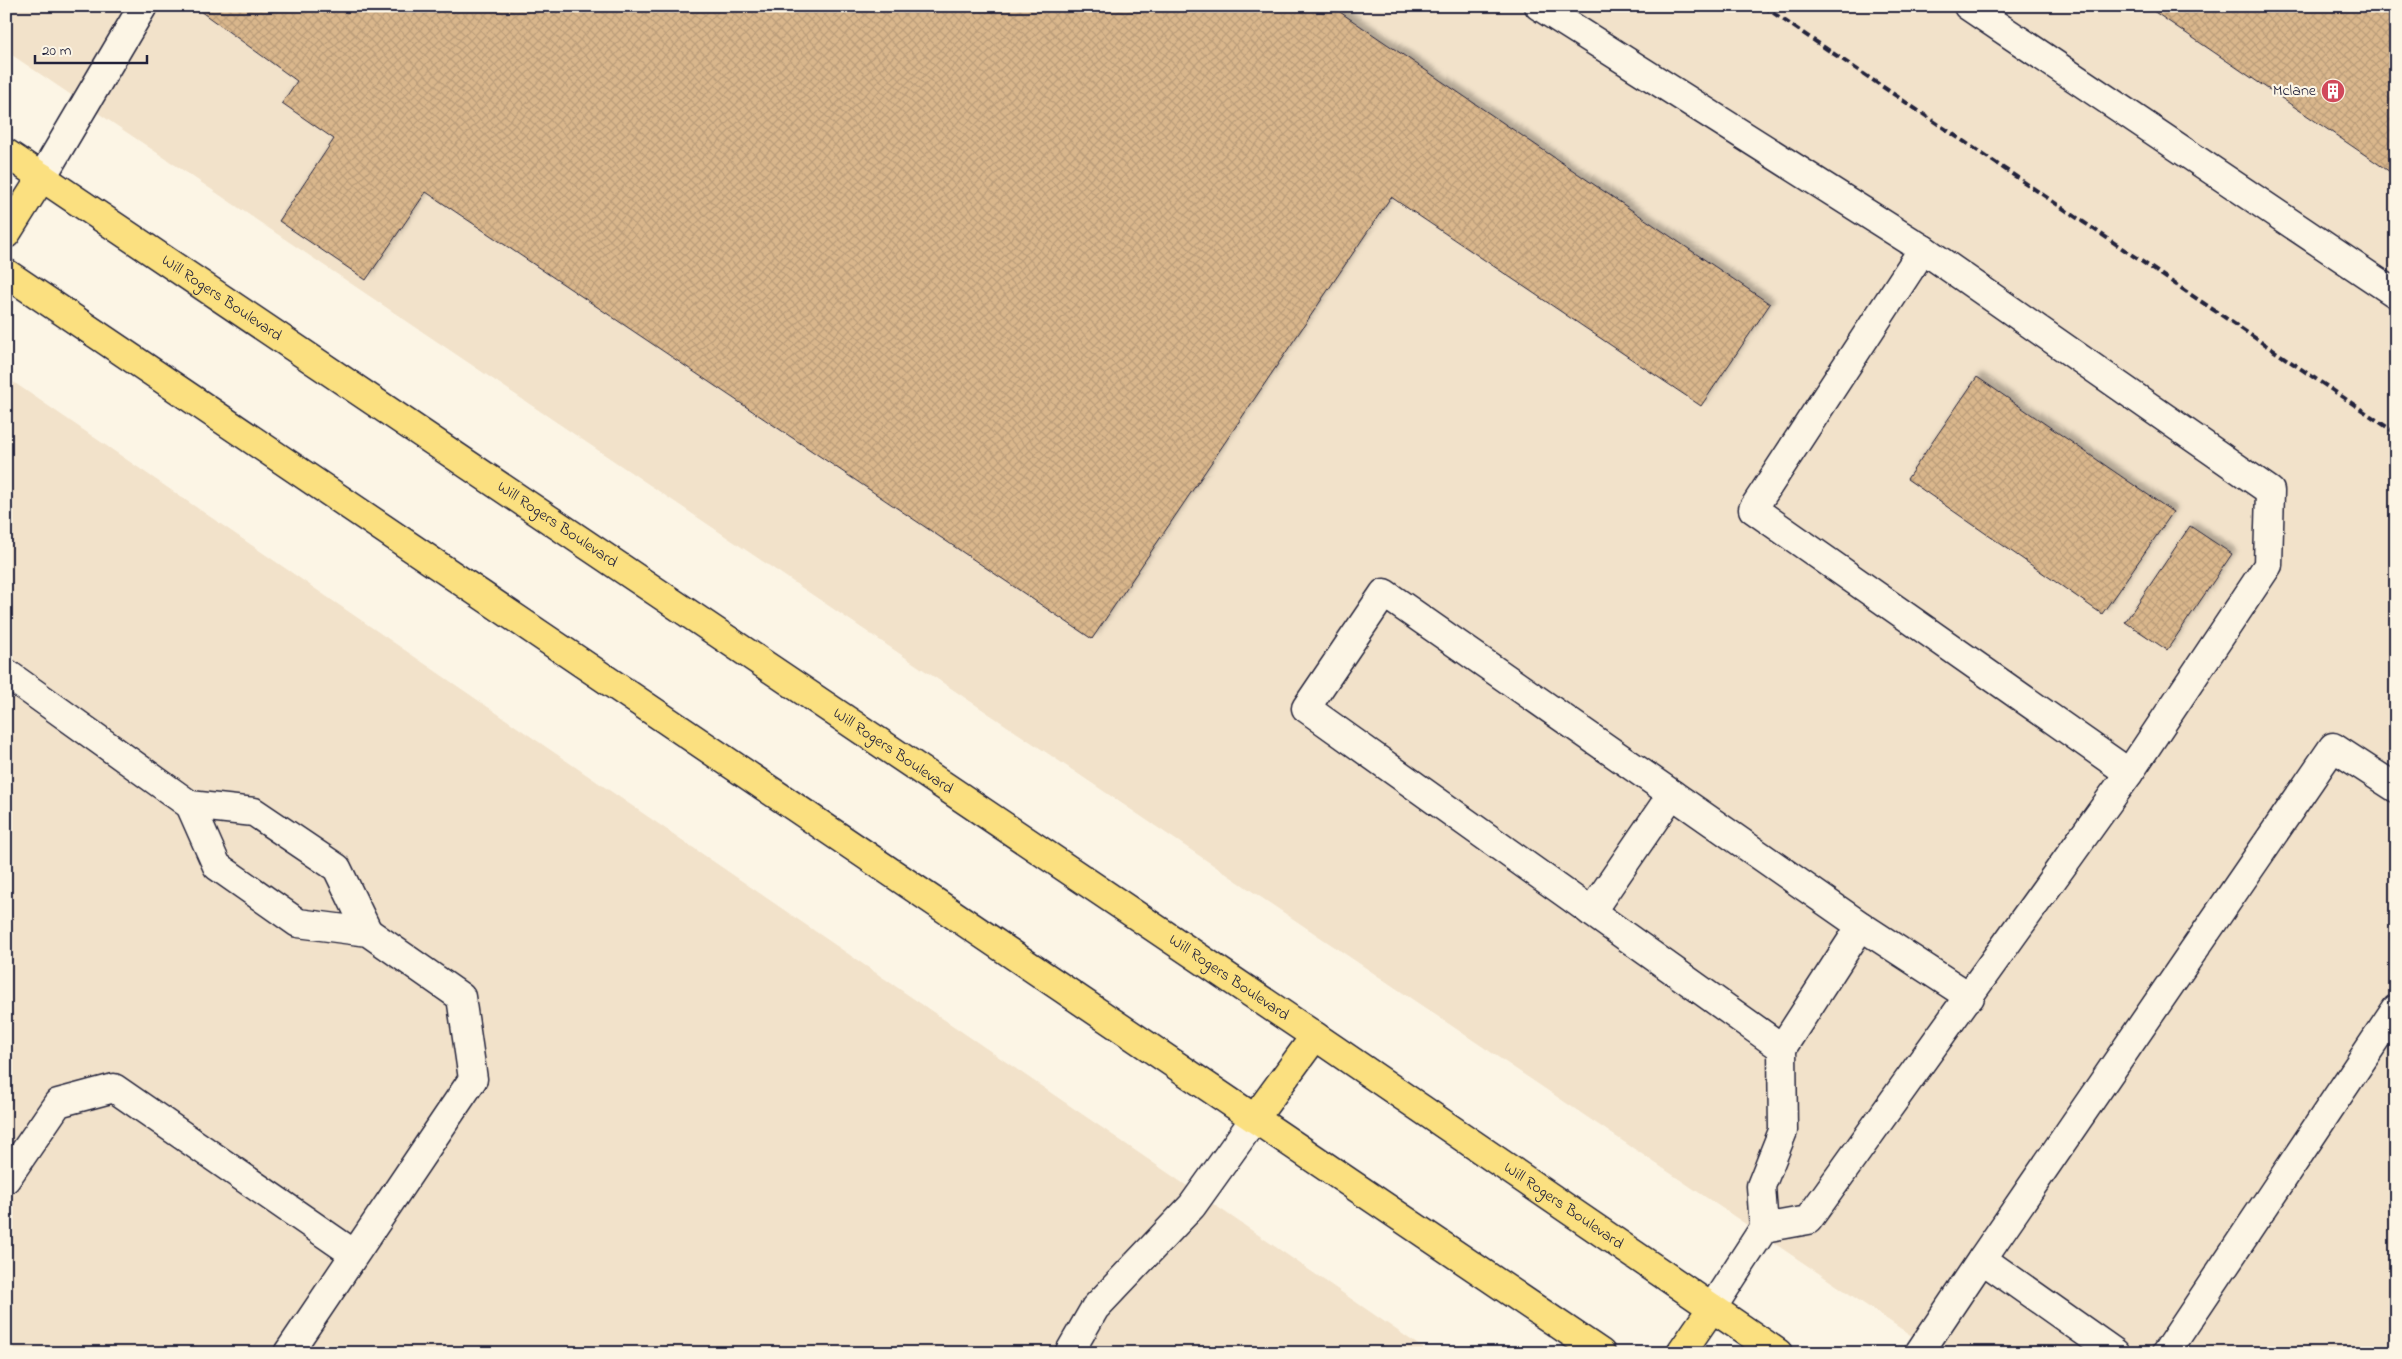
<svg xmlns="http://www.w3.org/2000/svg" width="2402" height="1359" font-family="'Indie Flower',sans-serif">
  <defs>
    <pattern id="building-cross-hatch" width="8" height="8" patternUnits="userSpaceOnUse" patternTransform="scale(1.25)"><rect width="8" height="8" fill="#dab78c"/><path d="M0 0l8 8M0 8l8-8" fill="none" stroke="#bb9d7a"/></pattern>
    <filter id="shadow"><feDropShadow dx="4.5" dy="-4.5" stdDeviation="2.5" flood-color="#0004"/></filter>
  </defs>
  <rect width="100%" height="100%" fill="#fcf5e5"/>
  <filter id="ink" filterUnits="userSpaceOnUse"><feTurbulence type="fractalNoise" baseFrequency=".02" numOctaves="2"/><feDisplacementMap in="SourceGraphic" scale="10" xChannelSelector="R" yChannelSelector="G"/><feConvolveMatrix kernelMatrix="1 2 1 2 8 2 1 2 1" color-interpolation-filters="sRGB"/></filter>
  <g filter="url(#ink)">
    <g fill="#f2e2ca">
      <path d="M6,6h2390v1347h-459l-1931,-1302z"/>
      <path d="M6,377l1165,798 259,178h-1424z"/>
    </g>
    <g fill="url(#building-cross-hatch)" stroke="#22223b" filter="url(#shadow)">
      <path d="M193,6h1138l439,298 -69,102 -310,-209 -299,442 -666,-447 -60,88 -87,-59 55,-82 -52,-36 15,-22z"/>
      <path d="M2146,6h250v170z"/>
      <path d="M1977,377l196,135 -71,102 -195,-135z"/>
      <path d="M2190,526l42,28 -65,96 -42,-28z"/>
    </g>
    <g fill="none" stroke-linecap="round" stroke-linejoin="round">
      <g stroke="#22223b" stroke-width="31">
        <g id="minor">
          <path d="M1539,6l384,243 347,242 -2,74 -139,208 -321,447 -44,8"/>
          <path d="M1968,6l428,288"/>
          <path d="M42,177l101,-171"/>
          <path d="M1923,249l-170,260 376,264"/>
          <path d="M6,673l184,132 64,7 83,56 31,64"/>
          <path d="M190,805l27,61 81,57 70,9 93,65 12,82 -185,274"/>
          <path d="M1591,912l81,-118"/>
          <path d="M1861,926l109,71"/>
          <path d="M6,1179l52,-76 56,-15 240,166"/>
          <path d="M1982,1259l351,-512 63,41"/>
          <path d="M1712,1308l52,-80 -3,-42 22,-55 -1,-83 79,-122 -477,-333 -78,115 476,340"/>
          <path d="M1069,1353l26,-45 97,-102 63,-88"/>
          <path d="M1919,1353l63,-94 133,94"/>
          <path d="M2166,1353l230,-344"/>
        </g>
      </g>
      <g stroke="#22223b" stroke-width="31">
        <g id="major">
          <path id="s1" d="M6,153l1309,883 463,317"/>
          <path d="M6,234l36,-57"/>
          <path d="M6,273l1595,1080"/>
          <path d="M1255,1118l60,-82"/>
          <path d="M1681,1353l31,-45"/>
        </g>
      </g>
      <use href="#minor" stroke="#fcf5e5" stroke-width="28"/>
      <use href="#major" stroke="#fbe080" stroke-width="28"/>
      <path stroke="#22223b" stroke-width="4" stroke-dasharray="8 4" stroke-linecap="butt" d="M1763,6l633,427"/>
    </g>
  </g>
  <defs>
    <g id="building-disc" transform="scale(1.25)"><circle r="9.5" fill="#d1495b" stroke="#fcf5e5"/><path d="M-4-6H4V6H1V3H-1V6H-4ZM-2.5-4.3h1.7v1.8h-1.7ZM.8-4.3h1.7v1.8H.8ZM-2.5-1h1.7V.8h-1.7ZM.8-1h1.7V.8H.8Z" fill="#fff"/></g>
  </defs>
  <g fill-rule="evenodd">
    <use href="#building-disc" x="2333" y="91"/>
  </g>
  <g text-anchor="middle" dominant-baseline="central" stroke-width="4.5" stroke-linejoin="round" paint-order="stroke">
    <g font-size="16" fill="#22223b" stroke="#fcf5e5" text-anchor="end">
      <text x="2316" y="91">Mclane</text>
    </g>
    <g font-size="16" fill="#22223b" stroke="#fcf5e5">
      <text stroke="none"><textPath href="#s1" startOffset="260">Will Rogers Boulevard</textPath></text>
      <text stroke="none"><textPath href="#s1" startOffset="665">Will Rogers Boulevard</textPath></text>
      <text stroke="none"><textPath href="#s1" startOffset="1070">Will Rogers Boulevard</textPath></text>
      <text stroke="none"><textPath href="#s1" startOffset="1475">Will Rogers Boulevard</textPath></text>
      <text stroke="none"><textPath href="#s1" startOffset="1880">Will Rogers Boulevard</textPath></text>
    </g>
  </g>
  <rect width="2402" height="1359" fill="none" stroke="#fcf5e5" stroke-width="25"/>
  <rect x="12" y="12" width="2377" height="1334" fill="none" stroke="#22223b" stroke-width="2" filter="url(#ink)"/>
  <path d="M35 55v8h112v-8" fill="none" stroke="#22223b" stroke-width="2.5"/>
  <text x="42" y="55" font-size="15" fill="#22223b" stroke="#fcf5e5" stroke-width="4" paint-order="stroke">20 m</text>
</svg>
